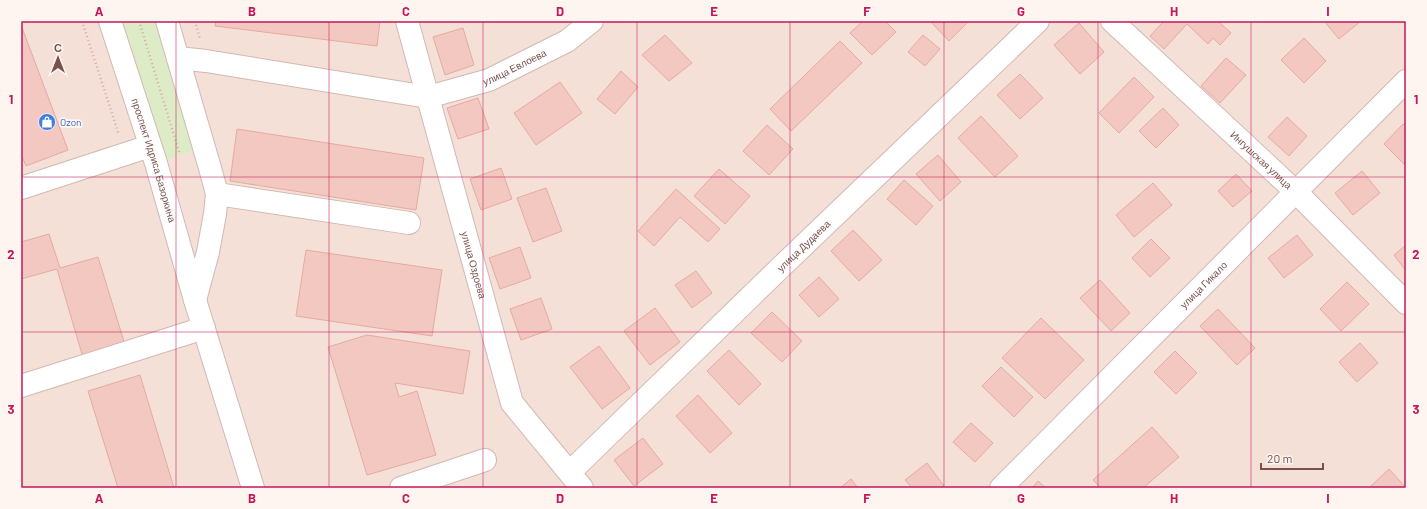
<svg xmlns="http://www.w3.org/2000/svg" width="1427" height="509" font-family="Barlow,sans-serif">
  <rect width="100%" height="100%" fill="#fdf0e9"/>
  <path fill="#f5e0d7" d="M21,21h89l46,142 48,-15 -37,-127h1239v467h-1385z"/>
  <path fill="#deebc7" d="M110,21h57l37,127 -48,15z"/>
  <g fill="#f3c8c0" stroke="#e5aaa0">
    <path d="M216,21h164l-3,25 -162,-20z"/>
    <path d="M863,21h22l11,11 -24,23 -22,-22z"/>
    <path d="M930,21h39l-20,20z"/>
    <path d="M1164,21h54l13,12 -11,12 -7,-7 -5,6 -21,-20 -23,25 -14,-13z"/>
    <path d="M1324,21h37l-22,18z"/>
    <path d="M1079,23l25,29 -24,22 -26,-29z"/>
    <path d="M21,25l47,125 -42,16 -5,-12z"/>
    <path d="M463,28l11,37 -29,10 -12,-38z"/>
    <path d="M665,35l27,28 -23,18 -27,-26z"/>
    <path d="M923,35l17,14 -15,17 -17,-14z"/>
    <path d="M1304,38l22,23 -22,22 -23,-23z"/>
    <path d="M840,41l22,22 -71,68 -21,-22z"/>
    <path d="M1226,58l20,17 -26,28 -19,-17z"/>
    <path d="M621,71l17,16 -23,27 -18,-15z"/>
    <path d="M1020,74l23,24 -23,21 -23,-24z"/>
    <path d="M1134,77l20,20 -35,36 -20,-20z"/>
    <path d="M560,82l22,31 -46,32 -22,-32z"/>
    <path d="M478,98l11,31 -31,10 -11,-31z"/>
    <path d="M1163,108l16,17 -23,23 -17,-17z"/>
    <path d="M981,116l37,40 -23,21 -37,-39z"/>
    <path d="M1287,117l20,19 -18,20 -21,-19z"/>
    <path d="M1403,124l3,2v40l-22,-22z"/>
    <path d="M767,125l26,24 -24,26 -26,-24z"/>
    <path d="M237,129l187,29 -8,52 -186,-29z"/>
    <path d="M938,155l23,27 -21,19 -24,-27z"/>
    <path d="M501,168l11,31 -31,11 -11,-31z"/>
    <path d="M719,169l31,27 -25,28 -31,-28z"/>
    <path d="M1362,171l18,22 -27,22 -18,-22z"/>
    <path d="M1236,174l16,17 -19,16 -15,-16z"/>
    <path d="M904,180l29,26 -17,19 -29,-26z"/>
    <path d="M1153,183l19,22 -38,32 -18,-22z"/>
    <path d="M546,188l16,43 -29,11 -16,-44z"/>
    <path d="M676,189l44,40 -12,13 -28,-25 -26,29 -16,-15z"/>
    <path d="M853,230l29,30 -23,21 -28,-30z"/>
    <path d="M49,234l11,34 38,-11 28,91 -42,13 -27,-92 -36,10v-37z"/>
    <path d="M1297,235l16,20 -29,23 -16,-20z"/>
    <path d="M1151,239l19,19 -20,19 -18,-19z"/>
    <path d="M1406,245v26l-12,-16z"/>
    <path d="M520,247l11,31 -31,11 -11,-31z"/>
    <path d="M306,250l136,20 -10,66 -136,-20z"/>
    <path d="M696,271l16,22 -20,15 -17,-23z"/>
    <path d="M819,277l20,22 -20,18 -20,-22z"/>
    <path d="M1100,280l30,33 -19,18 -31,-33z"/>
    <path d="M1347,282l22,22 -28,27 -21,-22z"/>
    <path d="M541,298l11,31 -31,11 -11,-31z"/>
    <path d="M655,308l25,34 -30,23 -26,-34z"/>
    <path d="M1218,309l37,39 -18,17 -37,-39z"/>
    <path d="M772,312l30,29 -20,21 -31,-29z"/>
    <path d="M1041,318l43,42 -39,39 -43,-41z"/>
    <path d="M367,335l103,16 -7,43 -68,-11 4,14 18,-6 19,64 -69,20 -39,-128z"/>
    <path d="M1360,343l18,20 -21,19 -18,-20z"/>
    <path d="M599,346l31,42 -28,21 -32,-42z"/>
    <path d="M729,350l32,34 -22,21 -32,-34z"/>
    <path d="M1175,351l22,22 -21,21 -22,-22z"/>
    <path d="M1001,367l32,30 -19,20 -32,-31z"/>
    <path d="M140,375l34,113h-56l-30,-97z"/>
    <path d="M698,395l34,38 -22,20 -34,-37z"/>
    <path d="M971,423l22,20 -18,19 -22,-20z"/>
    <path d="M1152,427l27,30 -36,31h-42l-8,-8z"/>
    <path d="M643,438l20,26 -29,22 -20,-26z"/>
    <path d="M927,463l17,23 -3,2h-29l-7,-8z"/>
    <path d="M1389,469l17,19h-37z"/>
    <path d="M851,479l7,9h-18z"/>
    <path d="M1038,481l8,7h-14z"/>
  </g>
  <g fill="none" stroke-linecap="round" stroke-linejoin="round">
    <g stroke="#d2b8b1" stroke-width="24">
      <g id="minor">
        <path id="s1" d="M110,21l46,142 39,137 58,188"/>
        <path d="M167,21l43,147 7,26 -2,20 -7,38 -13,48"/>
        <path id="s2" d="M407,21l105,382 70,85"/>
        <path id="s3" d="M1112,21l183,170 111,112"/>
        <path id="s4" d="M178,58l28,3 222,36 61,-17 78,-39 25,-20"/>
        <path d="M21,188l129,-42"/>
        <path d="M217,194l192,29"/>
        <path d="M21,386l183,-58"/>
        <path id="s5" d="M570,472l210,-204 258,-247"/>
        <path d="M401,488l84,-28"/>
        <path id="s6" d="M1001,488l405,-407"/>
      </g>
    </g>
    <g stroke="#d8aba3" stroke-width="2.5" stroke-dasharray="1 3" stroke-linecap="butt">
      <path d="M82,21l37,114"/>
      <path d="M139,21l41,134"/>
      <path d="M195,21l5,18"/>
    </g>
    <use href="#minor" stroke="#fff" stroke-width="22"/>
  </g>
  <path fill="none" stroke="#c2185b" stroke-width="1" stroke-opacity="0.55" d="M176,21v467M329,21v467M483,21v467M637,21v467M790,21v467M944,21v467M1098,21v467M1251,21v467M21,177h1385M21,332h1385"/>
  <defs>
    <g id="shop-disc" transform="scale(0.9)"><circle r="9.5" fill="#3f7fe0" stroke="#fff5f0"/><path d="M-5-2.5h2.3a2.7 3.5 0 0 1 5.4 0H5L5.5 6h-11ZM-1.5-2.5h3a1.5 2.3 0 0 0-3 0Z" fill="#fff"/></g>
  </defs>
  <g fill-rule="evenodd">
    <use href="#shop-disc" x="47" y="122"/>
  </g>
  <g text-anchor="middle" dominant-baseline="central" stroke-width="3.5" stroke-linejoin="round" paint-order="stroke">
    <g font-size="10" fill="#78514c" stroke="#fff5f0">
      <text stroke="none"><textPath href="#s4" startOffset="345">улица Евлоева</textPath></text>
      <text stroke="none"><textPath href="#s1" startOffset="146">проспект Идриса Базоркина</textPath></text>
      <text stroke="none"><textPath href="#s3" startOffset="204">Ингушская улица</textPath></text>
      <text stroke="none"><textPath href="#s5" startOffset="325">улица Дудаева</textPath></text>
      <text stroke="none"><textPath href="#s2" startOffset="253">улица Оздоева</textPath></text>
      <text stroke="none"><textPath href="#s6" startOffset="287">улица Гикало</textPath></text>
    </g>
    <g font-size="10" fill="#366cbe" stroke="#fff5f0" text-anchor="start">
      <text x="60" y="122">Ozon</text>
    </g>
  </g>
  <rect width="1427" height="509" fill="none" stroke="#fff5f0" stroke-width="44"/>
  <g transform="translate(58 58)" stroke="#fff5f0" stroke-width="3" paint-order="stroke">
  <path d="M0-3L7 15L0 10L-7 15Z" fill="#78514c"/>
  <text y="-6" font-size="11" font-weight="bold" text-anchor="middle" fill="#78514c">С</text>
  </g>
  <path d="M1261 463v6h62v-6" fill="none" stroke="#78514c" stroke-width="2"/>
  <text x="1267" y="463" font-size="12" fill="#78514c" stroke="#fff5f0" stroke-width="3" paint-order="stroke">20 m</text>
  <rect x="22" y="22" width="1383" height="465" fill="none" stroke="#c2185b" stroke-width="1.5"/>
  <g font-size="13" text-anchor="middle" font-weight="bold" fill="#c2185b">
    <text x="99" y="16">A</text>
    <text x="252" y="16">B</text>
    <text x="406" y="16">C</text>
    <text x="560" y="16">D</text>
    <text x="714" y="16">E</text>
    <text x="867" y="16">F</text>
    <text x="1021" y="16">G</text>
    <text x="1174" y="16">H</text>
    <text x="1328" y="16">I</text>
    <text x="11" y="104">1</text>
    <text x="1416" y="104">1</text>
    <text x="11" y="259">2</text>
    <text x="1416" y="259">2</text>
    <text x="11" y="414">3</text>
    <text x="1416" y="414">3</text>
    <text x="99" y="503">A</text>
    <text x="252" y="503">B</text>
    <text x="406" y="503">C</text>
    <text x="560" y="503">D</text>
    <text x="714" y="503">E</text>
    <text x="867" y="503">F</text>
    <text x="1021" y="503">G</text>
    <text x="1174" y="503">H</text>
    <text x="1328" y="503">I</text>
  </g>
</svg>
